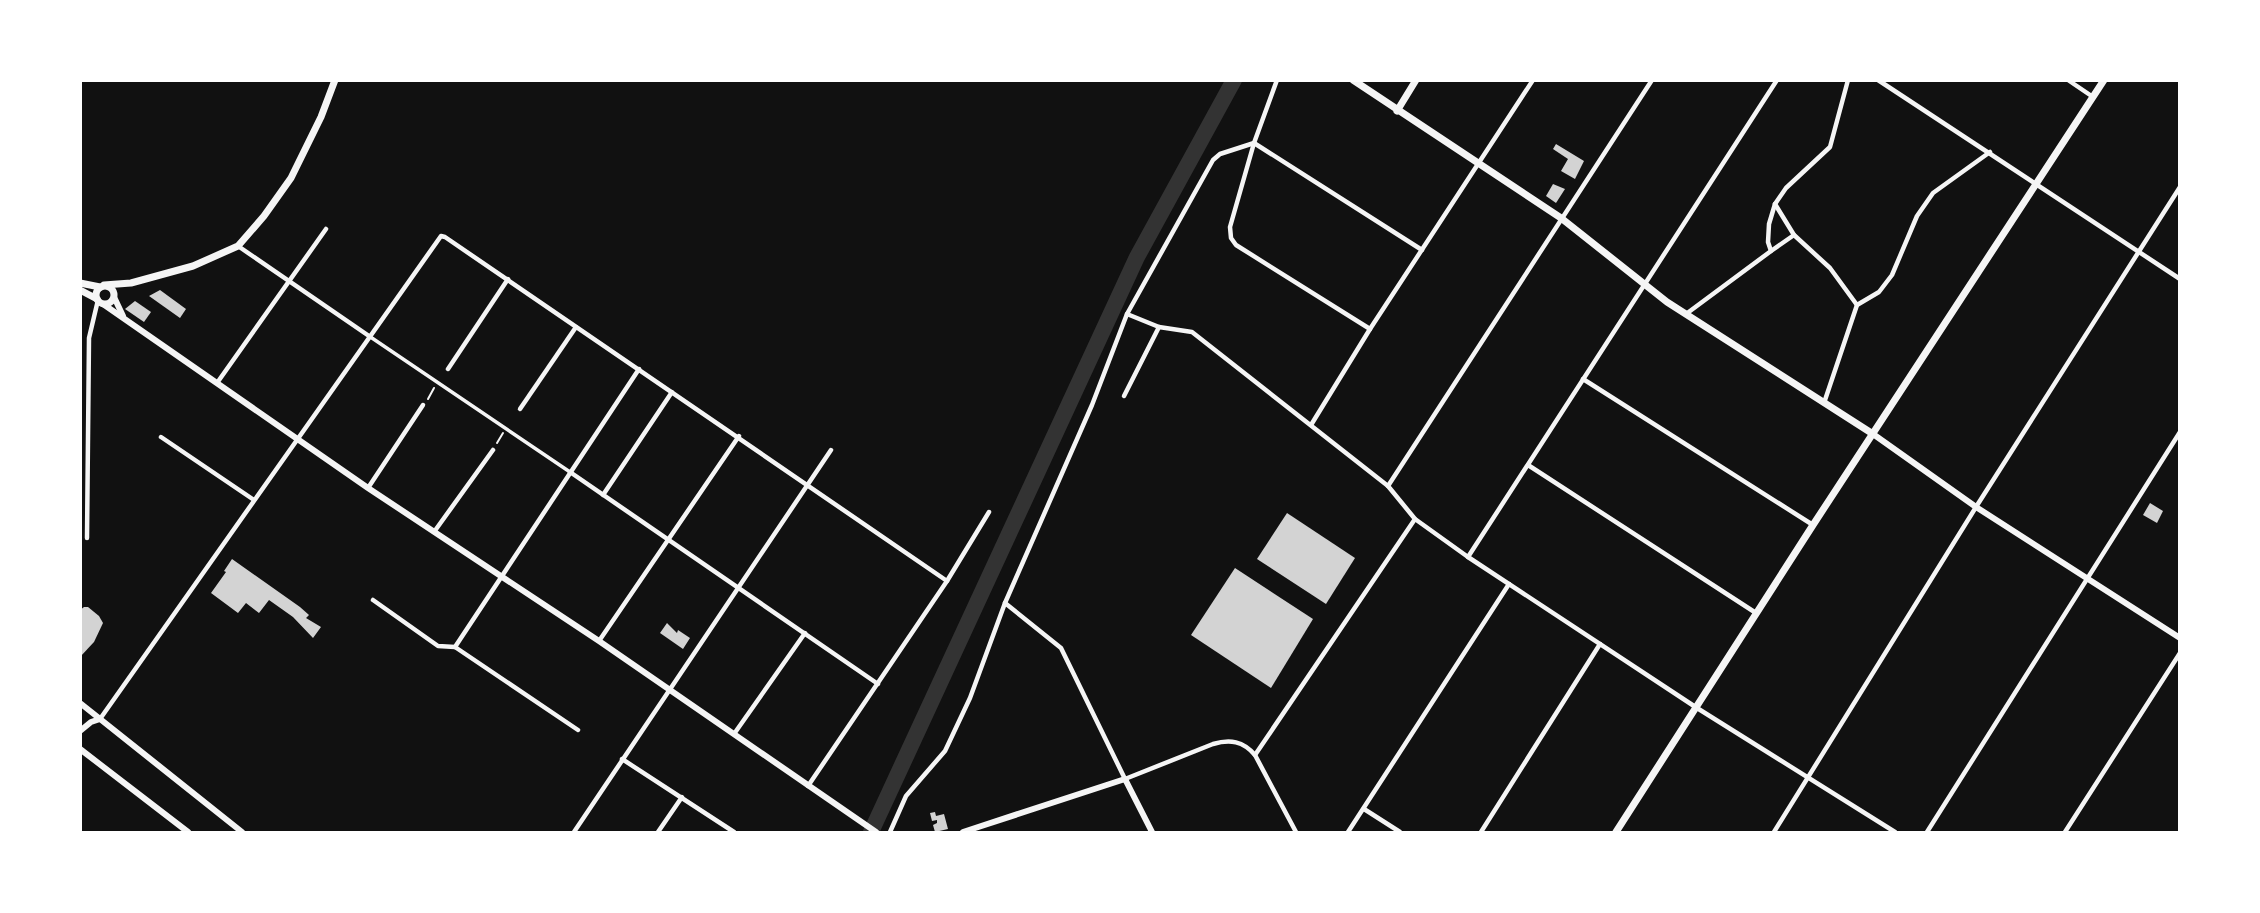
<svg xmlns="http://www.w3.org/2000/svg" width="2260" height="913" font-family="Spectral,serif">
  <rect width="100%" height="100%" fill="#111"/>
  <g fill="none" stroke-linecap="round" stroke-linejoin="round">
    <path stroke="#333" stroke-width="16" d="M871,832l266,-575 97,-177"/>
  </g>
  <g fill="#d3d3d3">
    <path d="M1556,144l28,17 -9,18 -14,-8 7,-12 -15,-10z"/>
    <path d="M1553,184l12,5 -9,14 -10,-7z"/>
    <path d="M160,290l26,19 -6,9 -31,-22z"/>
    <path d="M135,301l16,11 -7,10 -19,-13z"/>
    <path d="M2150,503l13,8 -6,12 -14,-8z"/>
    <path d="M1287,513l68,45 -29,46 -69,-45z"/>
    <path d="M232,559l68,48 9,8 -3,3 15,9 -8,11 -20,-21 -24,-17 -10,13 -13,-10 -8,10 -27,-20 15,-21 -2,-1z"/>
    <path d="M1235,568l78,51 -42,69 -80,-53z"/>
    <path d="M84,607h4l11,9 4,7 -9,19 -14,15v-47z"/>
    <path d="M667,623l10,10 1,-3 12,8 -7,11 -23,-16z"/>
    <path d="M935,812l1,4 8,-2 4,15 -13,3 -2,-7 4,-2v-3l-5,1 -2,-8z"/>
  </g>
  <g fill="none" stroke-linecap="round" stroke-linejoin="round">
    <g stroke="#f5f5f5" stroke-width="2">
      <path d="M428,399l6,-11"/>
      <path d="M497,443l6,-10"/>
    </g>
    <path stroke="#f5f5f5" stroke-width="3.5" d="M369,336l201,136"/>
    <g stroke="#f5f5f5" stroke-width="4.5">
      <path d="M1277,80l-23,63 -24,84 1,11 5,7 134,84"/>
      <path d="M1878,80l302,199"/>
      <path d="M2068,80l25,17"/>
      <path d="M1254,143l168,107"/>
      <path d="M1775,204l19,31 36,33 27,37"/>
      <path d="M238,246l131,90"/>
      <path d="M1771,251l23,-16"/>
      <path d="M1127,314l32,13 33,5 196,154 27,33 53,38 229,151 198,124"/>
      <path d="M1686,314l85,-63 -3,-9 1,-18 6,-20 11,-16 44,-41 18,-67"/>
      <path d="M448,369l60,-90"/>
      <path d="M1583,379l230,146"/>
      <path d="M217,383l109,-154"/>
      <path d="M1124,396l35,-69"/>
      <path d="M1824,403l33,-98 22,-13 13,-17 25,-59 16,-23 57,-41"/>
      <path d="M520,409l56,-82"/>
      <path d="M1311,425l59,-96 163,-249"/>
      <path d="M161,437l93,63"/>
      <path d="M1528,465l228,148"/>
      <path d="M570,472l308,212"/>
      <path d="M1388,486l264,-406"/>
      <path d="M368,488l55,-83"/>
      <path d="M603,495l69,-103"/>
      <path d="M434,532l59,-82"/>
      <path d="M87,538l2,-200 9,-38"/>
      <path d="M1468,557l309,-477"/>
      <path d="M373,600l65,46 17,1 123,83"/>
      <path d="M1005,603l56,45 64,131 88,-35c17,-5 30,-3 42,11l41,77"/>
      <path d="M599,641l140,-205"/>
      <path d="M455,647l184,-278"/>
      <path d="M100,719l341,-483 4,1 502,344"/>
      <path d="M734,734l71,-101"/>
      <path d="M1255,755l160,-236"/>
      <path d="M622,759l112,73"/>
      <path d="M808,786l139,-205 42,-69"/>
      <path d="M1364,809l36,23"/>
      <path d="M574,832l257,-382"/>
      <path d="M658,832l24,-35"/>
      <path d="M890,832l16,-36 39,-45 25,-53 35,-95 87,-198 35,-91 86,-154 7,-6 34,-11"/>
      <path d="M1348,832l161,-248"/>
      <path d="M1481,832l119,-188"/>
      <path d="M1774,832l202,-325 204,-320"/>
      <path d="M1927,832l253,-400"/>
      <path d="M2065,832l115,-179"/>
    </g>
    <g stroke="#f5f5f5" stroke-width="6">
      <path d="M114,297l9,19"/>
      <path d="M103,304l265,184 231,153 277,191"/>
      <path d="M1873,434l103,73 204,131"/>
      <path d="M80,703l162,129"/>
      <path d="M80,731l11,-9 9,-3"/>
      <path d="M80,749l108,83"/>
      <path d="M963,832l162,-53 27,53"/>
    </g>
    <g stroke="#f5f5f5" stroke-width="7">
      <path d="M1353,80l208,138 106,84 206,132"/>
      <path d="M1397,111l19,-31"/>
      <path d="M80,283l20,4"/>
      <path d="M104,285l27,-2 62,-17 45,-20 26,-30 27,-38 30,-61 14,-37"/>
      <circle cx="105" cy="295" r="9"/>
      <path d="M80,290l17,9"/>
      <path d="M1616,832l197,-307 291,-445"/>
    </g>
  </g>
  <rect width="2260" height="913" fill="none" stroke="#ffffff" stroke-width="164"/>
</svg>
